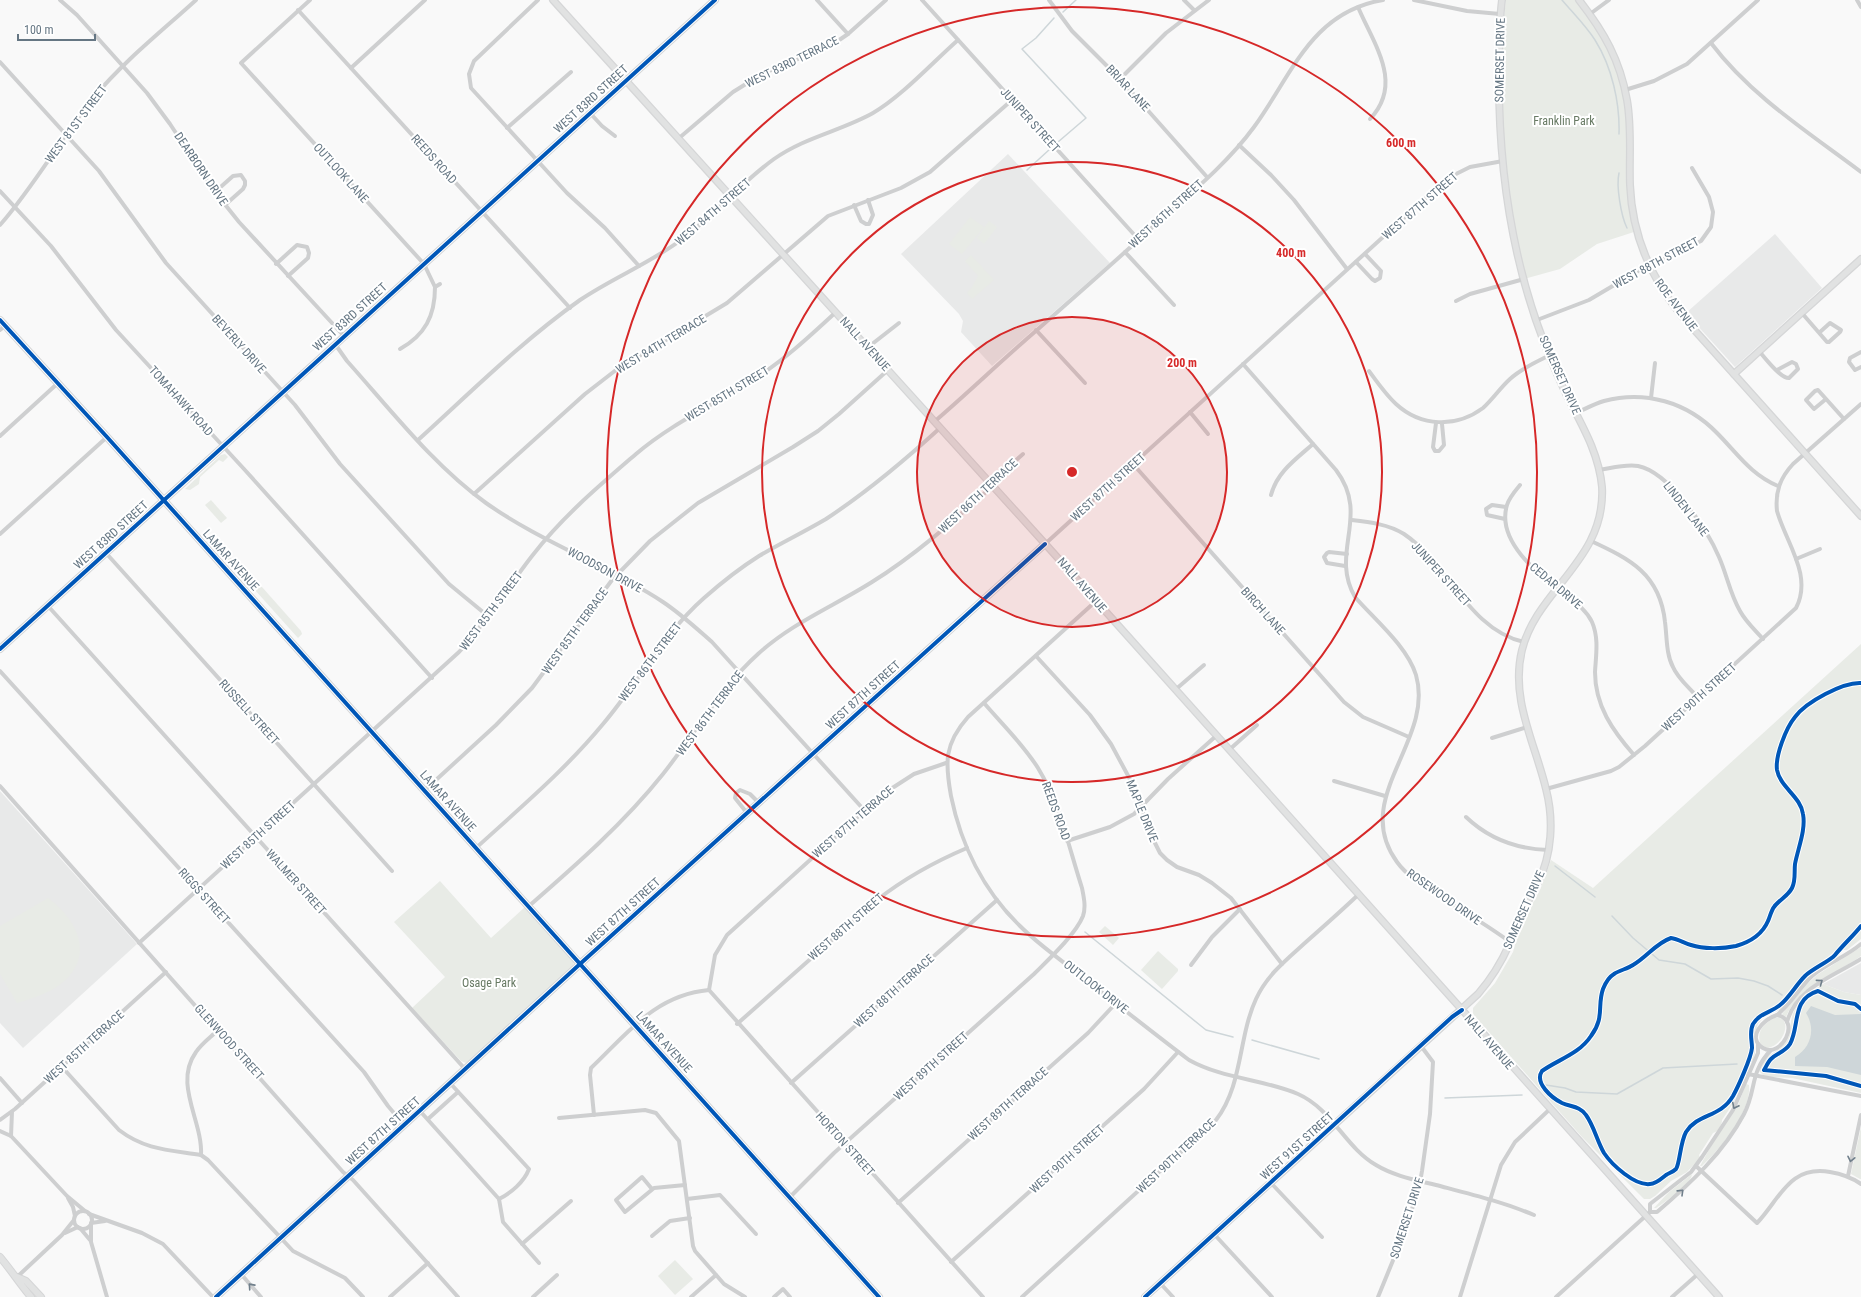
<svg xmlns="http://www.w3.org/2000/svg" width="1861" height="1297" font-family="'Roboto Condensed',sans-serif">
  <rect width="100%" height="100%" fill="#f9f9f9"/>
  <g fill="#e8e9e9">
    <path d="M1008,154l102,109 -118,103 -31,-34 2,-11 -4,-7 -58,-60z"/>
    <path d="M1775,234l47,54 -87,79 -49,-54z"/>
    <path d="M0,791l137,153 -114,104 -23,-25z"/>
    <path d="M1861,963v32l-17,-3 -21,-8z"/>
  </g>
  <g fill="#e8ebe6">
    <path d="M1506,0h73l23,31 23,59 5,95 7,46 -40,13 -37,25 -36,10 -21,-118 -3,-125 3,-11z"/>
    <path d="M970,217l14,10 -22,27 -13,-10z"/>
    <path d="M989,221l8,6 -13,17 -7,-6z"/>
    <path d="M971,255l23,25 -22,19 -5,-6 5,-6 6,-11 -13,-15z"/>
    <path d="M225,454l3,3 -5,5 -4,-2 -19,17 -1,7 -9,6 -5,-1 36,-34z"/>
    <path d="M211,500l16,18 -6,5 -16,-18z"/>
    <path d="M204,536l12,5 38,42 -3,3z"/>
    <path d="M259,587h3l39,44 1,3 -4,4 -43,-48z"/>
    <path d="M1861,644v295l-14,11h-4l-5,6 -31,20 -18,19 -4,10 -5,5 -15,6 -7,8 -4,13 1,16 -1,6 -10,13 -10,30 -12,18c0,5 -4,12 -9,13l-14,22 1,3 -13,14 -16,9 -16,15 -5,3h-6l-62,-62 -109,-123v-6l22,-25 18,-31 7,-25 20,-37 11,-30 42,28z"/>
    <path d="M440,881l51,57 34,-31 46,51 3,5 -3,5 -105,95 -5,-2 -49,-53 33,-31 -51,-55z"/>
    <path d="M48,898c33,25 48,63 7,90 -12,7 -25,11 -38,15l-17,-29v-48z"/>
    <path d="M1105,926l14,12 -6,7 -14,-13z"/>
    <path d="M1861,947v9c-26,19 -61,28 -75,61l-4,-3 24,-29 11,-10z"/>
    <path d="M1158,951l20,18v2l-16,18 -21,-19z"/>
    <path d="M1823,984l21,8 17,3v98l-69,-15 -22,-1 -7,-2 -4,-4c2,-15 17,-17 25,-27 8,-8 5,-17 8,-27 3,-14 19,-25 31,-33z"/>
    <path d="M1774,1018c20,-4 11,29 -8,30l-6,-5c-3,-13 4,-19 14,-25z"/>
    <path d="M1746,1084l3,1c3,26 -29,64 -47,81h-2l11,-20 27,-41z"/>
    <path d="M1861,1127v52h-1l-9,-5z"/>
    <path d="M1692,1174c0,9 -27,28 -36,34h-2l14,-15z"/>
    <path d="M675,1260l18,19 -18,16 -17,-19z"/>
  </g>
  <path fill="#ced6d9" d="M1811,1006l24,9 26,-1v61l-34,-8 -32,-1v-9c16,-9 21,-28 11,-44z"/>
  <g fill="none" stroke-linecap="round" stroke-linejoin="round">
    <g stroke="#ced6d9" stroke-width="1.5">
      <path d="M1562,0c11,13 24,26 33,40 17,27 25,63 24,94"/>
      <path d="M1063,12l13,-12"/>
      <path d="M1054,18l-18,20 -14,11 64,69 -28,24"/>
      <path d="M1027,170l23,-21"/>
      <path d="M1619,173c-3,13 2,43 8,55"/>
      <path d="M1555,866l40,31"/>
      <path d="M1612,916l21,22 26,22 26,4 26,15 27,-1 16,3 14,5 14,9"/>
      <path d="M1085,932l121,98 27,7"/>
      <path d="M1252,1040l67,19"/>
      <path d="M1546,1085l19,3 11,4 41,2 46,-26 74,-4"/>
      <path d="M1445,1098l77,-3"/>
    </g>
    <g stroke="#d5d6d7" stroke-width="8">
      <g id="secondary">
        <path d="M553,0l495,547 671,750"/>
        <path d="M1579,0c25,32 41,60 48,100 5,28 2,57 3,85 2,49 20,92 51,130l180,201"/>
        <path d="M0,320l107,117 772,860"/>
        <path d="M1734,374l127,-115"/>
        <path d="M0,649l715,-649"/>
        <path d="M216,1297l364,-333 465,-420"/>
        <path d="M1145,1297l333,-303c13,-15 23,-31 31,-49 3,-8 5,-17 9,-25 6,-13 14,-24 20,-37 14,-29 16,-63 8,-94 -11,-46 -36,-90 -24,-139 15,-61 84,-90 80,-163 -3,-33 -19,-60 -34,-89 -8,-17 -16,-35 -23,-53 -34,-87 -47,-183 -46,-276 0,-23 0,-46 3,-69"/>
      </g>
    </g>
    <g stroke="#d5d6d7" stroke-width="8">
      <g id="primary">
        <path d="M0,1257c11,13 20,27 31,40"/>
        <path d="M17,1277l9,4 15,16"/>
      </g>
    </g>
    <g stroke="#cecfd0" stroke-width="4">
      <path d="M60,0l17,15 70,78 23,31 45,68 24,30 105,114"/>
      <path d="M310,0l-69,63 183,201 11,23"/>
      <path d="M538,0l-64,61 -5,13 2,14 96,105 38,35 34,38"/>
      <path d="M817,0l31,34"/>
      <path d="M922,0l217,240"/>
      <path d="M1049,0l23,31 48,48 87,98"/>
      <path d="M1184,0l10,10"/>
      <path d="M1414,0l53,11 33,3"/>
      <path d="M1857,0l4,7"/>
      <path d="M1358,7c16,38 46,76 12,112"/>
      <path d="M298,10l272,298"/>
      <path d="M1590,14l19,-14"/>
      <path d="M1711,43c40,53 97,89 150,129"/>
      <path d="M0,62l99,109 67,92 129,142 45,59 109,120 40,33"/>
      <path d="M351,68l74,-68"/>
      <path d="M1120,79l46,-46 43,-33"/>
      <path d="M1625,90l29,-9 33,-17 71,-64"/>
      <path d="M590,113l12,13 13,10"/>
      <path d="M507,128l64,-56"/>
      <path d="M678,139l55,-47 29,-18 70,-29 16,-11 38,-34"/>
      <path d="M1239,145l32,30 23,25 53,69"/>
      <path d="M0,191l51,55 65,84 128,139 188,209"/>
      <path d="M215,192l18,-16 8,-1 4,6v4l-2,4 -18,16"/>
      <path d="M854,205l7,16 5,3h3l4,-9 -5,-15"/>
      <path d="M0,225c35,-40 61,-87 94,-128 30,-36 68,-66 102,-97"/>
      <path d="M1125,252l49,53"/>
      <path d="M1356,262l16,17 3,2 5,-3 1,-7 -16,-17"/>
      <path d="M276,264l21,-19 10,2 2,6 -1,5 -20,18"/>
      <path d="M1456,301l14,-7 54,-15"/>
      <path d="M1801,312l26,30h2l11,-10 1,-2 -11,-7 -10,9"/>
      <path d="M1537,320l52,-20 49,-29 63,-30 10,-14 2,-15 -4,-15 -17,-29"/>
      <path d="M0,330l5,-4"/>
      <path d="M1036,330l49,53"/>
      <path d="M335,344l12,17c43,48 87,105 139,142 55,39 121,62 177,99 18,12 33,26 49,40l153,169"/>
      <path d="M867,348l32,-25"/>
      <path d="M400,349c25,-14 35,-33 35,-62l5,-3"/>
      <path d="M1759,351c6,7 22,28 30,27l9,-9 -2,-5 -4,-2 -15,8"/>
      <path d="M1861,352l-11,6 -1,4 6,8 6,-3"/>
      <path d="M1243,364l93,106c35,46 -7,82 19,127 19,22 52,49 61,78 19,66 -66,123 -19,187 11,15 27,24 42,34 24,15 48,29 71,46"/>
      <path d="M1369,371c8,11 17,24 27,33 25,23 60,24 87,4 10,-9 17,-20 27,-29 12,-11 26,-17 40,-24"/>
      <path d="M1651,398l4,-35"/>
      <path d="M1826,399l-12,10 -8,-9 9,-9 3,-1 26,29"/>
      <path d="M1190,412l18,22"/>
      <path d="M1576,413c9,-4 18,-9 28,-12 41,-11 83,1 113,32 20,20 34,42 61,53"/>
      <path d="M934,422c35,-30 68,-62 103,-92 36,-32 72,-63 108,-96 37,-34 79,-66 109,-107 38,-52 57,-115 129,-127"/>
      <path d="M1436,423l-3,24 2,4h4l5,-6 -2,-21"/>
      <path d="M0,436l58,-53"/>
      <path d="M418,440c53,-48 104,-99 162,-140 34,-23 73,-38 105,-63 31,-24 57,-55 89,-78 31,-22 67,-28 99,-46 29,-17 59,-50 85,-73"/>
      <path d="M1133,464l211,238 19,15 46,20"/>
      <path d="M1599,470c13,-2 26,-6 39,-4 31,6 69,63 81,91 8,18 11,37 21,54 6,11 15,19 23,28"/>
      <path d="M1520,485c-5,6 -11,13 -13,20 -11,36 31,69 55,87 11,9 24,17 30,30 7,16 4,33 3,50 0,34 18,59 39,83"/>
      <path d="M474,494l111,-100 31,-24 111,-67 101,-87 73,-28 29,-16 82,-72"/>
      <path d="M1271,495c6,-23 25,-36 42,-51"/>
      <path d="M1505,519l-18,-4 -1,-6 6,-4 14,2"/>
      <path d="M1351,520c18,2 37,4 53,14 43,29 65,96 120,108"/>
      <path d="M0,534l107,-97"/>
      <path d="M1591,541c39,18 69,33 74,81 2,15 1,32 8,45 5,12 17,21 25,31"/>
      <path d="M1045,544l403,-366 22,-11 33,-6"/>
      <path d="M106,553l286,318"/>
      <path d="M1796,559l24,-10"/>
      <path d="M1345,566l-18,-3 -3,-6 3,-4 2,-1 18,2"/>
      <path d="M1096,601l-128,116c-24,27 -23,46 -17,79 10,49 33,95 69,130 21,21 47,38 70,57 33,26 66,52 99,77 34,19 74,19 109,34 34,15 47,53 78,71 18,11 40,15 60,20 34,9 67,17 98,30"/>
      <path d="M48,606l417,463"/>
      <path d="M1036,656l54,59 21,29 21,39 20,54 8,16 7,7 10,7 22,8 13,8 19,15 51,66"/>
      <path d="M0,671l364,401 24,34 16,19"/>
      <path d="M1175,690l29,-25"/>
      <path d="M1492,738l35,-11"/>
      <path d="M1229,750l28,-25"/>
      <path d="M1334,781l51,15"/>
      <path d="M0,786l343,386 10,8 105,117"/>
      <path d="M1546,789l65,-18 8,-4 26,-21 151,-138c17,-33 -10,-65 -19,-97 -2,-19 3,-33 16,-47l68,-60"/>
      <path d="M425,790l71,-65 36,-37 80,-108 38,-39 48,-38 95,-56 25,-16 21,-17 49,-44"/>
      <path d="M747,813l-12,-15 1,-5 4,-3 10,4 9,9"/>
      <path d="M1466,817c23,22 51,32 82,33"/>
      <path d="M1067,841l43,-14 24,-13 34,-35 48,-43"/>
      <path d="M476,848c44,-40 89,-78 127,-124 35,-41 60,-90 101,-126 17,-15 36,-30 55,-42 22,-13 45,-24 67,-37 41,-27 78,-58 114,-91"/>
      <path d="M529,906c47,-41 95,-83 134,-132 32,-40 57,-86 95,-120 34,-31 76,-48 114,-72 42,-26 79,-59 116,-92l7,-11 28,-25"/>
      <path d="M139,943l320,-291c28,-30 48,-64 73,-96 30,-39 68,-71 104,-102 35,-30 77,-49 115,-73 31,-19 58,-44 85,-69"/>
      <path d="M1191,965l21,-28 28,-28"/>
      <path d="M709,990l274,307"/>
      <path d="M709,990l6,-35 12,-20 156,-141 31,-20 32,-11"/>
      <path d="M1777,1015c14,-11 22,-27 35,-39 15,-13 34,-19 49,-32"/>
      <path d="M1777,1015c25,5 4,44 -14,33 -17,-10 0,-29 14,-33z"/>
      <path d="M1787,1022c9,-34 47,-46 74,-63"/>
      <path d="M737,1024l140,-124c28,-22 57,-38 90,-52"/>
      <path d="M62,1067l57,63c26,20 51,20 82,25l7,5 85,91 52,27 18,19"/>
      <path d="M1748,1074l113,22"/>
      <path d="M0,1078l22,25"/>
      <path d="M450,1083l79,86c-5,13 -18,24 -30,30"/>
      <path d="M791,1083l206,-183"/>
      <path d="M420,1111l79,88 4,23 36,41"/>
      <path d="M594,1115l-4,-40 1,-7c37,-35 64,-73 118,-78"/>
      <path d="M559,1118l86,-8 11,3 23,28 14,105 2,5 29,33 21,13"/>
      <path d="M428,1119l30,-27"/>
      <path d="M0,1120l15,-11 151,-137"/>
      <path d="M0,1131l11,5 56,60 18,15"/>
      <path d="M11,1136l1,-24"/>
      <path d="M201,1155c2,-34 -28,-71 -5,-103 6,-9 15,-15 22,-22"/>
      <path d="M1696,1166l61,57c23,-24 32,-58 73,-51 12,2 21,5 31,12"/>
      <path d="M1848,1176l13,-61"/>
      <path d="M1271,1183l51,54"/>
      <path d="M652,1189l-10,-12 -26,23 9,12 29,-24 31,-3"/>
      <path d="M790,1197l44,-44 200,-179c14,-14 42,-40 49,-58 3,-9 1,-18 -1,-28 -13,-40 -22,-84 -44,-120 -15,-24 -36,-44 -54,-65"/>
      <path d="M68,1198l5,9 2,9"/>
      <path d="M687,1199l33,-4 36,39"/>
      <path d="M898,1203l190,-170 28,-30"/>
      <circle cx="83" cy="1220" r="9"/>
      <path d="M1650,1212h7c33,-28 67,-60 87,-98 13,-25 5,-41 27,-64"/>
      <path d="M89,1214l53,19 21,11 50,53"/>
      <path d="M91,1223l14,-2"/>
      <path d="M91,1225v17l16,55"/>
      <path d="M80,1228l10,12"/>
      <path d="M65,1233l13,-6"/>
      <path d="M1214,1234l58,63"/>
      <path d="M652,1236l18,-15 20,-3"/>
      <path d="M522,1244l49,-43"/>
      <path d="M951,1262l193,-173 34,-37"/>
      <path d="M241,1274l20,23"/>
      <path d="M17,1277l45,-42 12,-15"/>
      <path d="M1160,1283l13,14"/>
      <path d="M390,1297l38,-34"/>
      <path d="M533,1297l24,-22"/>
      <path d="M691,1297l25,-22"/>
      <path d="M774,1297l9,-8 7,8"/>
      <path d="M1022,1297l194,-177c27,-35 22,-82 40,-121 11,-24 30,-39 50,-57 17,-15 35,-31 52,-47"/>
      <path d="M1378,1297l25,-61 16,-48 3,-17 8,-57 3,-52 -12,-16"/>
      <path d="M1460,1297l41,-132 14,-23 35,-33"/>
      <path d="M1556,1297l94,-85v-8l41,-32 11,-15 31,-47 25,-57v-9"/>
      <path d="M1672,1297l26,-23"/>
    </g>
    <use href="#secondary" stroke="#e1e2e2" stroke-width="5.5"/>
    <use href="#primary" stroke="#e1e2e2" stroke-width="6"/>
    <g stroke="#fff" stroke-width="6">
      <g id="cycleway">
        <path d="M0,320l107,117 772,860"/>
        <path d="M0,649l715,-649"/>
        <path d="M1861,683c-18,-1 -55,19 -66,34 -9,11 -20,39 -18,53 3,17 24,27 26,44 3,16 -5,34 -8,50 -1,8 1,16 -3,24 -4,8 -13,12 -18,19 -3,4 -4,10 -6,14 -6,14 -18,21 -32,25 -14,3 -33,3 -45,-1 -7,-2 -13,-6 -20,-7 -15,5 -24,19 -38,27 -6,4 -13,5 -19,9 -5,3 -9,10 -11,15 -6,17 2,28 -12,47 -12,18 -32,23 -49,35 -8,12 10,27 20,32 9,4 18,3 24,12 8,11 11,26 18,38 8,12 31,33 46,31 6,0 11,-5 16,-9 3,-2 7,-3 10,-6 4,-6 4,-26 10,-37 12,-19 34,-14 47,-36 5,-9 18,-38 19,-48 0,-8 -3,-16 1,-24 7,-11 17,-11 27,-19 9,-7 16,-20 25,-29 7,-7 25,-15 30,-21 8,-10 18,-19 26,-29"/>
        <path d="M1861,1009l-6,-5 -17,-3 -20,-10c-27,8 -18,35 -28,53 -5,8 -13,9 -19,15 -3,3 -5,8 -7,11l62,6 35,10"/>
        <path d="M216,1297l364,-333 465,-420"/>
        <path d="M1145,1297l307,-280 10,-7"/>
      </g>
    </g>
    <use href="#cycleway" stroke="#0057b8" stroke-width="4"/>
  </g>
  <defs><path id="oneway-chevron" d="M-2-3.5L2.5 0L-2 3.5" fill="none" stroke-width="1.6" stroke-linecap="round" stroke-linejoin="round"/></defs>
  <g stroke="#707f8b">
    <use href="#oneway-chevron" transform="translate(1820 982) rotate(-36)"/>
    <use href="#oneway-chevron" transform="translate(1735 1106) rotate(117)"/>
    <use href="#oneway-chevron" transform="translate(1851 1159) rotate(102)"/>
    <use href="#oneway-chevron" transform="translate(1681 1192) rotate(-44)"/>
    <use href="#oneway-chevron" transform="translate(251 1286) rotate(-132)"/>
  </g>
  <circle cx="1072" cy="472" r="155" fill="#d62828" fill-opacity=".12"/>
  <g fill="none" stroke="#d62828" stroke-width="2">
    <circle cx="1072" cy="472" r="155"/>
    <circle cx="1072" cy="472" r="310"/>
    <circle cx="1072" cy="472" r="465"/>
  </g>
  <g text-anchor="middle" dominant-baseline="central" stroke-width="4" stroke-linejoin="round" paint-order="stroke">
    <g font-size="12" fill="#657683" stroke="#fff">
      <text transform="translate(1500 60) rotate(-89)">SOMERSET DRIVE</text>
      <text transform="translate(792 62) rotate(-26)">WEST 83RD TERRACE</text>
      <text transform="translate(1128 88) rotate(47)">BRIAR LANE</text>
      <text transform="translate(591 99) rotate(-42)">WEST 83RD STREET</text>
      <text transform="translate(1030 120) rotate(48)">JUNIPER STREET</text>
      <text transform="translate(76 124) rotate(-53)">WEST 81ST STREET</text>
      <text transform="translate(434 159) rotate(48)">REEDS ROAD</text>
      <text transform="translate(201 169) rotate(56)">DEARBORN DRIVE</text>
      <text transform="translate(341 173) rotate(48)">OUTLOOK LANE</text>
      <text transform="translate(1420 206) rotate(-41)">WEST 87TH STREET</text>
      <text transform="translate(713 212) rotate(-41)">WEST 84TH STREET</text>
      <text transform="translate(1166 214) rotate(-42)">WEST 86TH STREET</text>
      <text transform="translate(1656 263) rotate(-28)">WEST 88TH STREET</text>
      <text transform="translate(1676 305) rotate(53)">ROE AVENUE</text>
      <text transform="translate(350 317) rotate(-42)">WEST 83RD STREET</text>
      <text transform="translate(239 344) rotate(48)">BEVERLY DRIVE</text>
      <text transform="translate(661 344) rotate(-31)">WEST 84TH TERRACE</text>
      <text transform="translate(865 344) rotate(48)">NALL AVENUE</text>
      <text transform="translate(1560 375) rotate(66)">SOMERSET DRIVE</text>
      <text transform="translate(727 394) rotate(-31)">WEST 85TH STREET</text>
      <text transform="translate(181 401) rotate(48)">TOMAHAWK ROAD</text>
      <text transform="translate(1108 487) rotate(-42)">WEST 87TH STREET</text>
      <text transform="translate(978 496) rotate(-43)">WEST 86TH TERRACE</text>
      <text transform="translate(1686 509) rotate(52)">LINDEN LANE</text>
      <text transform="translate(111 535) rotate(-42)">WEST 83RD STREET</text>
      <text transform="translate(231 560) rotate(48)">LAMAR AVENUE</text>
      <text transform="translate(605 570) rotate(28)">WOODSON DRIVE</text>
      <text transform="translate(1441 574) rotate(48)">JUNIPER STREET</text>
      <text transform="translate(1082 585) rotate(49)">NALL AVENUE</text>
      <text transform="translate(1556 586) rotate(40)">CEDAR DRIVE</text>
      <text transform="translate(491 611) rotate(-53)">WEST 85TH STREET</text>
      <text transform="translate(1263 611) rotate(48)">BIRCH LANE</text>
      <text transform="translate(575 631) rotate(-54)">WEST 85TH TERRACE</text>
      <text transform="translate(650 662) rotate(-53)">WEST 86TH STREET</text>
      <text transform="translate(863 695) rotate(-42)">WEST 87TH STREET</text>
      <text transform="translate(1699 697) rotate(-42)">WEST 90TH STREET</text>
      <text transform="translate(249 712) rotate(48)">RUSSELL STREET</text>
      <text transform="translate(710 713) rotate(-53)">WEST 86TH TERRACE</text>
      <text transform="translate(448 801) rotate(48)">LAMAR AVENUE</text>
      <text transform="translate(1056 811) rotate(70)">REEDS ROAD</text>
      <text transform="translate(1142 811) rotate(68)">MAPLE DRIVE</text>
      <text transform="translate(853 822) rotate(-41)">WEST 87TH TERRACE</text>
      <text transform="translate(258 835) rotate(-42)">WEST 85TH STREET</text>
      <text transform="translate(296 882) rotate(48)">WALMER STREET</text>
      <text transform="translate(204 896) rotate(48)">RIGGS STREET</text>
      <text transform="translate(1444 897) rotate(35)">ROSEWOOD DRIVE</text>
      <text transform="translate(1524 910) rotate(-66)">SOMERSET DRIVE</text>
      <text transform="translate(623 912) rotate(-42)">WEST 87TH STREET</text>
      <text transform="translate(846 927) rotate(-41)">WEST 88TH STREET</text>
      <text transform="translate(1096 987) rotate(38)">OUTLOOK DRIVE</text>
      <text transform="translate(894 991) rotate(-42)">WEST 88TH TERRACE</text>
      <text transform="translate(229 1042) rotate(48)">GLENWOOD STREET</text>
      <text transform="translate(664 1042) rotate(48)">LAMAR AVENUE</text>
      <text transform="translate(1489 1042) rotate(49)">NALL AVENUE</text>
      <text transform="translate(84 1047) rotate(-42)">WEST 85TH TERRACE</text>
      <text transform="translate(931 1066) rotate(-42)">WEST 89TH STREET</text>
      <text transform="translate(1008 1104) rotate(-42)">WEST 89TH TERRACE</text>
      <text transform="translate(383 1131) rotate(-42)">WEST 87TH STREET</text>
      <text transform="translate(845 1144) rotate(48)">HORTON STREET</text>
      <text transform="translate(1297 1146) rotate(-42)">WEST 91ST STREET</text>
      <text transform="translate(1176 1156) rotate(-43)">WEST 90TH TERRACE</text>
      <text transform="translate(1067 1159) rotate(-42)">WEST 90TH STREET</text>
      <text transform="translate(1407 1218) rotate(-72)">SOMERSET DRIVE</text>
    </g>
    <g font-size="12" fill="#687a64" stroke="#fff">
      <text x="1564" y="121">Franklin Park</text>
      <text x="489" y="983">Osage Park</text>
    </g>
  </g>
  <circle cx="1072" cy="472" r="6" fill="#d62828" stroke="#fff" stroke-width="2"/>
  <g font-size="12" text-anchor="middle" font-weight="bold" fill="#d62828" stroke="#fff" stroke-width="4" stroke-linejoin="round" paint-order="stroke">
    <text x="1401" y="147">600 m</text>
    <text x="1291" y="257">400 m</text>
    <text x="1182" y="367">200 m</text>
  </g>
  <path d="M18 34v6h77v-6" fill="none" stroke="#657683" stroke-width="2"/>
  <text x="24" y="34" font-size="12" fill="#657683" stroke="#ffffff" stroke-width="3" paint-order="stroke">100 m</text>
</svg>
